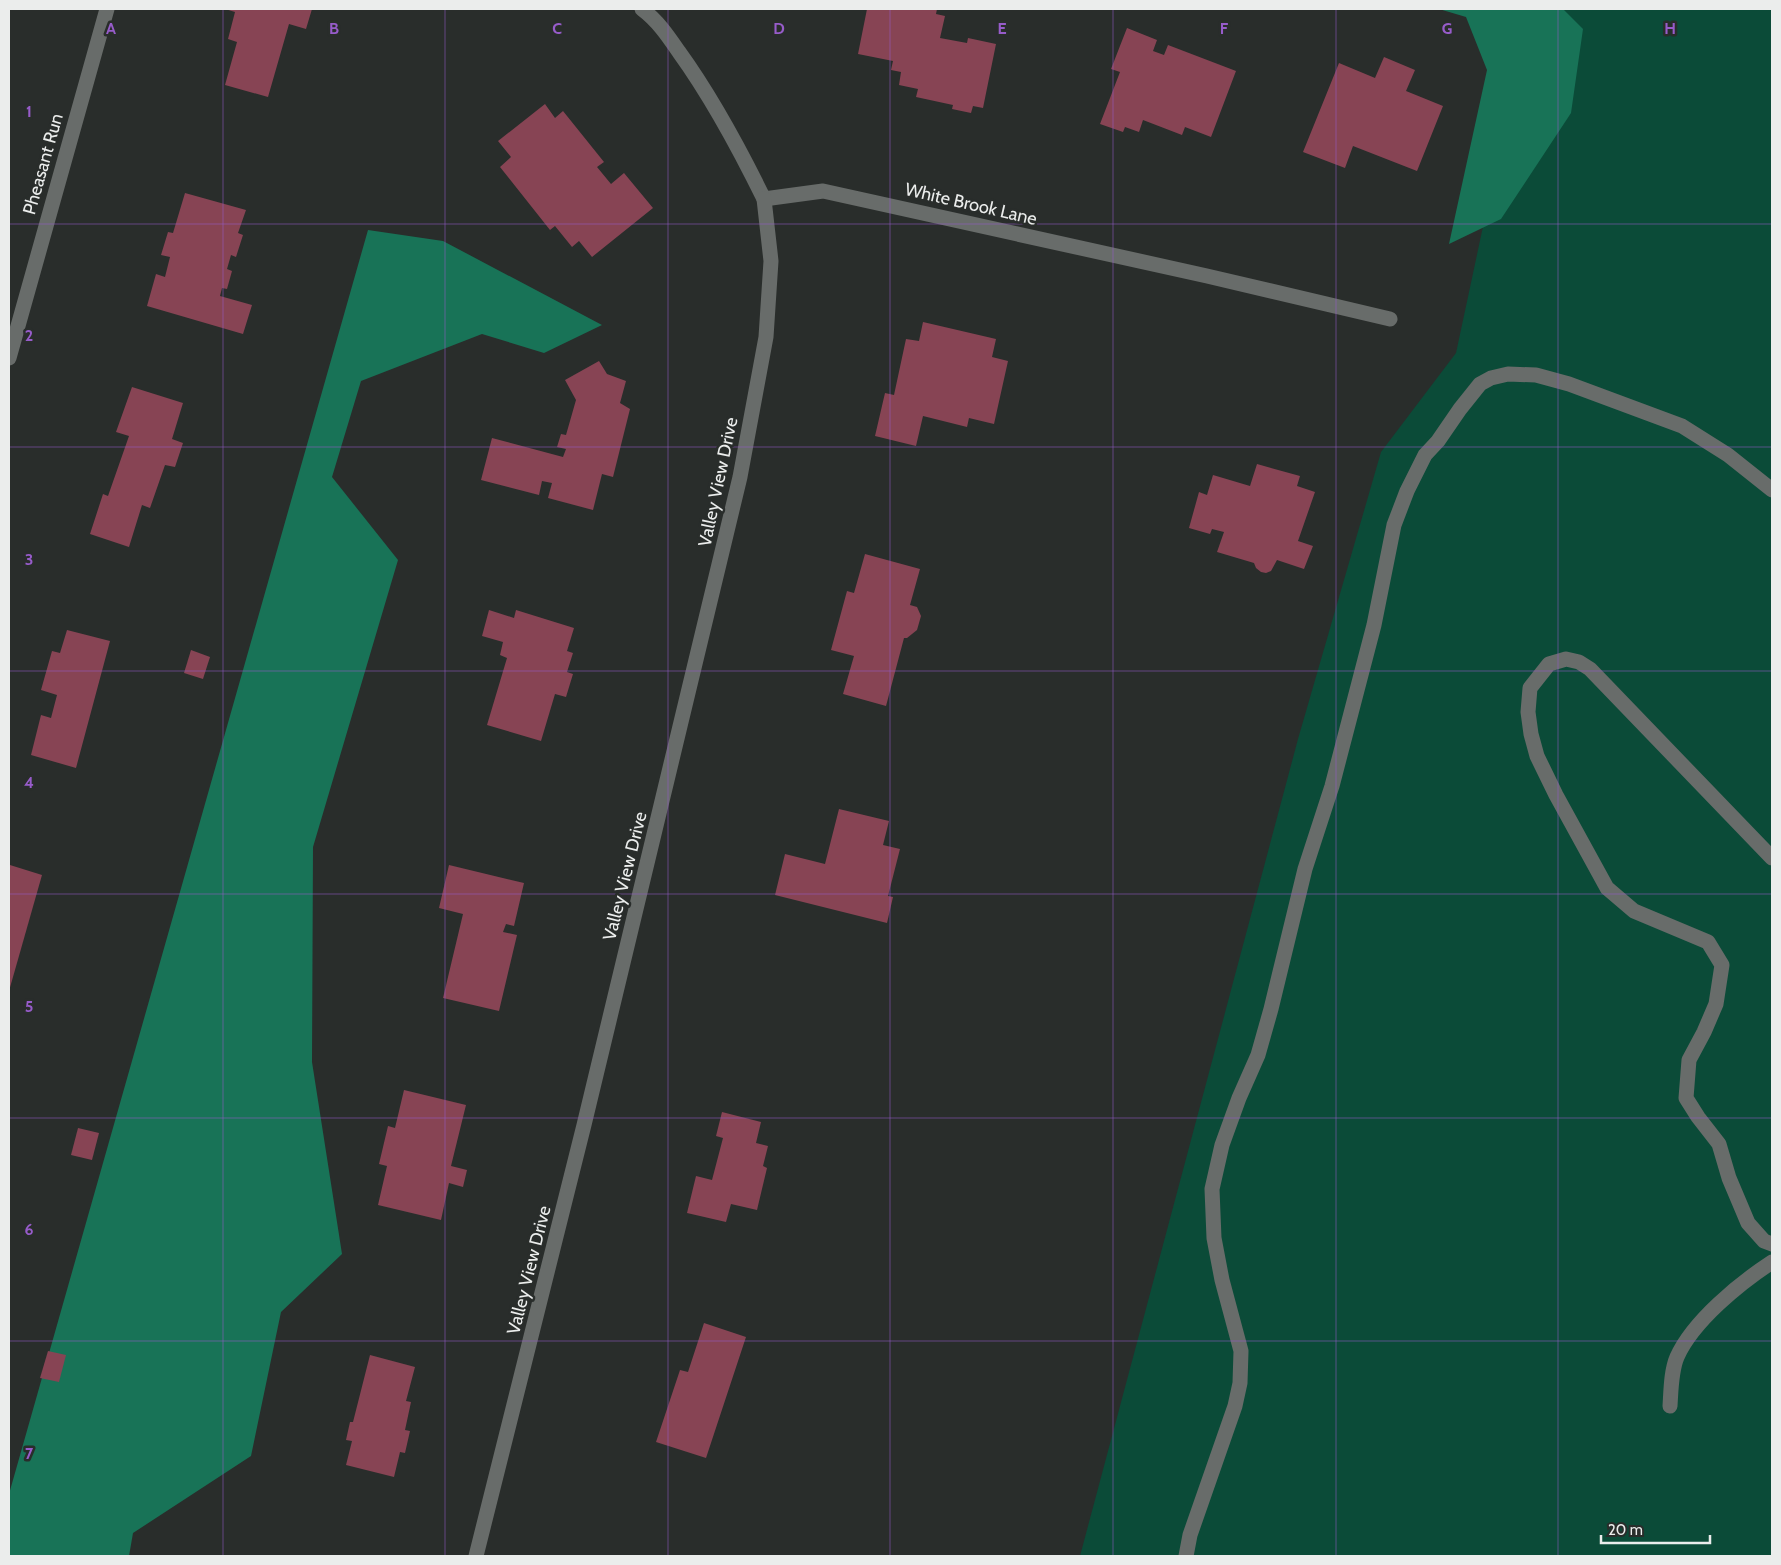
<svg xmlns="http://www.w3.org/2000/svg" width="1781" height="1565" font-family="Cabin,sans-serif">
  <rect width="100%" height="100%" fill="#292d2b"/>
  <path fill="#0b4b38" d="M1503,9h269v1547h-692l218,-817 83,-287 75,-99 51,-239z"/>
  <g fill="#187357">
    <path d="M1439,9h124l20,20 -12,84 -70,106 -52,25 38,-174 -21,-53z"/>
    <path d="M368,230l75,11 159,84 -58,28 -62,-19 -121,47 -29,96 66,83 -85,287 -1,215 30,192 -61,58 -30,144 -118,77 -4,23h-118l-2,-2v-60z"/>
  </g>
  <g fill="#874454">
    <path d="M225,9h87l-6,20 -17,-5 -21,73 -43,-12 12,-43 -9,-3 7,-27z"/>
    <path d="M867,9h70l-1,5 9,2 -5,22 27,5 1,-5 28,6 -13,64 -10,-2 -2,7 -19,-4 1,-4 -37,-8 2,-8 -19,-4 2,-13 -10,-2 2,-9 -35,-7z"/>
    <path d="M1127,28l30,12 -4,11 11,4 4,-10 68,26 -25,66 -26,-10 -3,8 -39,-15 -4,12 -14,-5 -2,5 -23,-8 20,-52 -9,-3z"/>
    <path d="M1384,57l31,13 -9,21 37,15 -26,65 -64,-25 -8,22 -42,-16 36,-89 36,15z"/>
    <path d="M545,104l10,14 8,-7 41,51 -7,5 14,17 13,-11 29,35 -61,49 -13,-16 -7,6 -17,-21 -5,4 -50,-63 11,-10 -13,-16z"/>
    <path d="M185,193l61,17 -8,23 5,2 -7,22 -5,-2 -4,14 5,2 -5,18 -5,-1 -2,8 32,9 -9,29 -96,-28 9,-32 9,3 5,-20 -9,-2 7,-23 5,1z"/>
    <path d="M923,322l73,17 -4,18 16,4 -14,63 -25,-6 -2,9 -44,-11 -7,30 -41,-10 10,-43 9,2 12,-56 13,2z"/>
    <path d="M599,361l8,13 19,7 -6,22 10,6 -17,68 -11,-3 -9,36 -45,-12 4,-15 -10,-2 -3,14 -58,-15 11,-42 71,19 3,-8 -9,-2 4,-13 5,1 10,-35 -11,-20z"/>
    <path d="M132,387l51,16 -11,36 11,4 -8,24 -10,-2 -15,43 -8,-3 -13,42 -39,-13 13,-40 5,2 21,-60 -13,-4z"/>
    <path d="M1257,464l43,12 -3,10 18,6 -17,49 15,5 -9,23 -27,-9 -6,11 -5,2 -5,-1 -5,-4 -2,-5 -37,-11 7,-20 -12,-3 -2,5 -21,-6 10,-36 8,3 6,-20 37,11z"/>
    <path d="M865,554l55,15 -10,36 7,2 4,9 -4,14 -10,8h-3l-18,68 -43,-12 11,-38 -23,-6 16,-59 7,2z"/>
    <path d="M489,610l25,8 2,-8 58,18 -7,23 6,2 -6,19 6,2 -7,23 -11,-3 -14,47 -54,-16 20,-67 -7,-3 3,-13 -21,-6z"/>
    <path d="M67,630l43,11 -34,127 -45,-13 10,-40 10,3 6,-23 -16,-5 11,-39 8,2z"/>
    <path d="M191,650l19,7 -7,22 -19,-6z"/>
    <path d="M839,809l50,12 -6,24 17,4 -12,47 5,1 -6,26 -112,-28 10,-41 40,10z"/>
    <path d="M10,865l32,10 -33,116v-121z"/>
    <path d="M449,865l75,18 -10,43 -8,-2 -3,8 14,3 -18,76 -56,-13 20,-84 -24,-6z"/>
    <path d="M404,1090l62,15 -15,61 16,4 -4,17 -14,-4 -8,37 -63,-15 9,-39 -8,-2 9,-38 7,2z"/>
    <path d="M722,1112l39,10 -5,21 12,3 -5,20 4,2 -10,42 -26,-6 -5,18 -39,-9 9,-37 16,4 11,-42 -7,-2z"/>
    <path d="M78,1128l21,5 -7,27 -21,-5z"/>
    <path d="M704,1323l42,14 -40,121 -50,-16 24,-72 8,2z"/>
    <path d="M48,1351l18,4 -7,27 -19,-4z"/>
    <path d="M370,1355l45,12 -9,34 5,1 -6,28 5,1 -5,22 -5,-1 -6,25 -48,-12 6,-24 -6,-1 4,-18h3z"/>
  </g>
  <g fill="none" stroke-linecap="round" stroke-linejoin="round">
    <g stroke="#686c6a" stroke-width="15">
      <path d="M642,9c16,12 26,27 37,43 34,47 60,96 85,147l59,-8 384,85 183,43"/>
      <path d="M9,358l98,-349"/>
      <path d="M1772,858l-182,-189 -11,-7 -13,-3 -17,5 -19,24 -2,24 3,22 6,22 19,39 51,93 27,23 74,31 14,23 -6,39 -12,28 -15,28 -3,38 12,19 21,27 10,34 19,45 16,18 8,3"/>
      <path d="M1670,1406c1,-15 1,-35 7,-49 16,-36 63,-74 95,-95"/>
      <path d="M476,1556l108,-431 156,-648 26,-140 5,-76 -7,-62"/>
      <path d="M1186,1556l4,-21 45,-129 5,-23 1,-32 -19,-71 -8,-42 -2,-49 10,-44 17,-47 19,-43 13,-46 34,-140 27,-83 42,-161 20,-100 13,-34 18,-36 13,-14 22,-32 20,-25 11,-6 17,-4 28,1 33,9 113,42 46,29 44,35"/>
    </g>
  </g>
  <path fill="none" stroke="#975cca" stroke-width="1" stroke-opacity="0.55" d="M223,9v1547M445,9v1547M668,9v1547M890,9v1547M1113,9v1547M1336,9v1547M1558,9v1547M9,224h1763M9,447h1763M9,671h1763M9,894h1763M9,1118h1763M9,1341h1763"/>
  <g text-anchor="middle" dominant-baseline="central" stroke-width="5" stroke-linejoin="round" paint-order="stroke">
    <g font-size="18" fill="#ebedec" stroke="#292d2b">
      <text transform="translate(43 164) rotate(-74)">Pheasant Run</text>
      <text transform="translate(971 204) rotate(13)">White Brook Lane</text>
      <text transform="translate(718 482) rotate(-78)">Valley View Drive</text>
      <text transform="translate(625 876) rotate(-76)">Valley View Drive</text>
      <text transform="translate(529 1270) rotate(-76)">Valley View Drive</text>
    </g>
  </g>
  <g font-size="16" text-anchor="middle" font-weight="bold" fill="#975cca" stroke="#292d2b" stroke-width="5" stroke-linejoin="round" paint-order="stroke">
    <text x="111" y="34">A</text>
    <text x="334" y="34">B</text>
    <text x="557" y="34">C</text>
    <text x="779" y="34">D</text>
    <text x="1002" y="34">E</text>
    <text x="1224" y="34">F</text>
    <text x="1447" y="34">G</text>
    <text x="1670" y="34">H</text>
    <text x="29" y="117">1</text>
    <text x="29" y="341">2</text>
    <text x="29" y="565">3</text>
    <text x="29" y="788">4</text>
    <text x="29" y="1012">5</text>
    <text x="29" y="1235">6</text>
    <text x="29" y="1459">7</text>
  </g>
  <rect width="1781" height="1565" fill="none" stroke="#ebedec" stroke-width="20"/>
  <path d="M1601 1535v8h109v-8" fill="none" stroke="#ebedec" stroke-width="2.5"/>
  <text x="1608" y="1535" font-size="15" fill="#ebedec" stroke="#292d2b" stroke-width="4" paint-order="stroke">20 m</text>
</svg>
